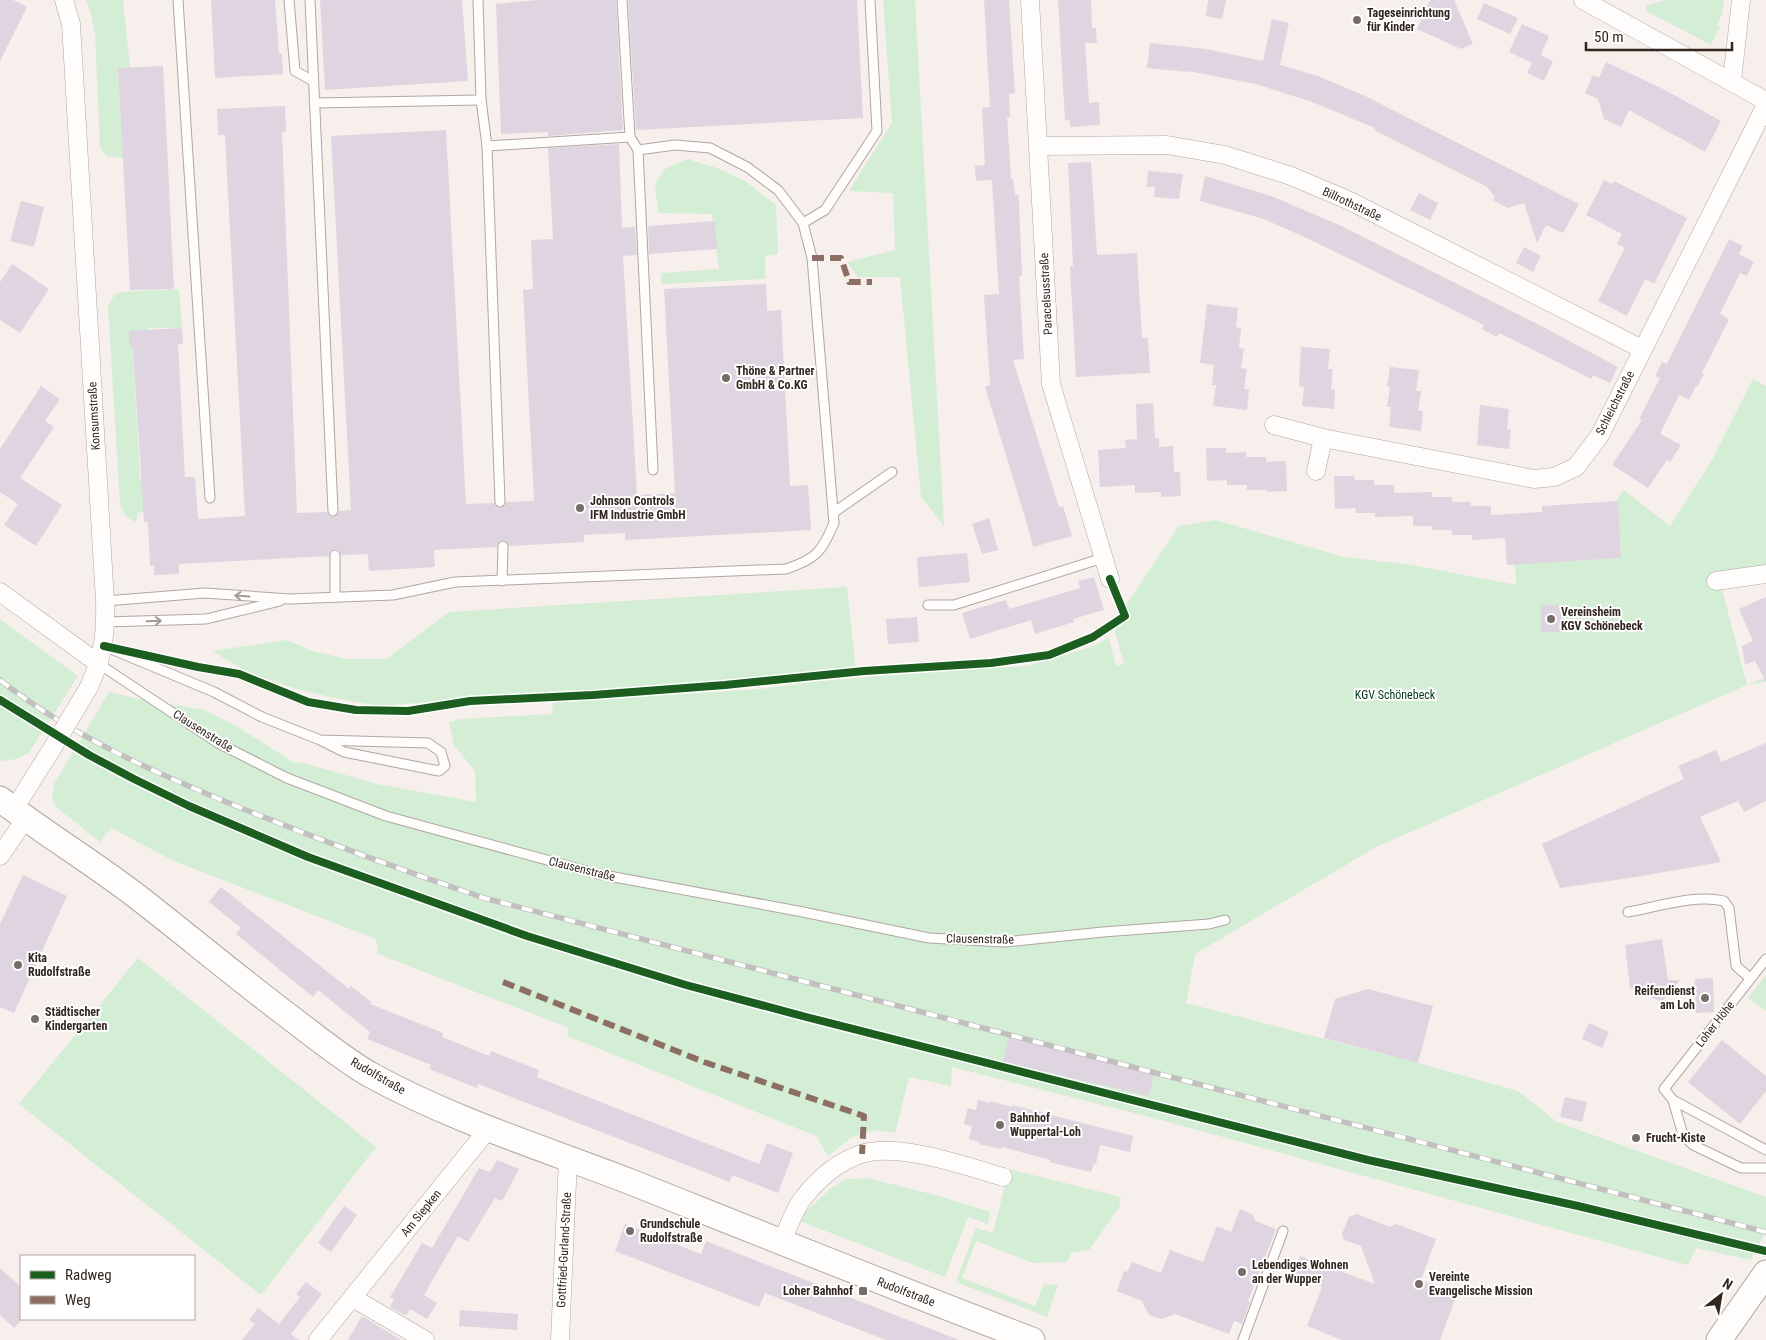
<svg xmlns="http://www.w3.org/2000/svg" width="1766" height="1340" font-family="'Roboto Condensed',sans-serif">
  <rect width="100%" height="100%" fill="#f7efec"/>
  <g fill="#d4edd5">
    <path d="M86,0h37l7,68 -12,1 5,89 -16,-2 -7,-8 -5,-114 -3,-16z"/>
    <path d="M883,0h32l29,526 -23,-29 -21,-220h-42l-11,-15 48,-12 -2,-57 -44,-2 43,-68z"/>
    <path d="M1669,0h55l-2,14 -5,11 3,2 -9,18 -65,-34v-6z"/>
    <path d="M687,159l30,9 28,13 31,24 2,49 -13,2v23l-104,5v-11l58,-4 -7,-55 -54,-1 -3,-30 11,-15z"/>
    <path d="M179,289l3,39h-33l-1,2 -19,1v16h4l7,132h2l2,33 -6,1 -2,9c-9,-4 -13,-8 -16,-17l-12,-199 7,-12 7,-2z"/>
    <path d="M1753,379l13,7v184l-47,8 28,107 19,-8v5l-19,3 -371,162 -181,107 -9,49 232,60 100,28 39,31 209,75v34l-15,29 -55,-12 -8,17 -538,-148 -198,-50 -1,19 -42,-9 -14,56 -20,-3 -23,7 -24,19 -12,-20 -249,-100 2,-8 -191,-74 -2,-15 -200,-77 -65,-34 -11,14 -44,-35 -4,-10 2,-13 55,-92 29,7 67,11 31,16 62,39 -2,-4 81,23 99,18 -1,-31 -21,-26 -5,-23 11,-3 93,-5 -1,-12 208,-13 61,-8 134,-11 73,-4 66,-20 15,-9 7,29 8,-2 -11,-40 66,-98 37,-6 128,37 68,8 104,20 -1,-21 106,-6 -4,-59 7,-9 46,36 42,-66z"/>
    <path d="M847,587l9,84 -478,35c-57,-10 -117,-21 -165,-55l74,-11 25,11 35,8h39l63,-47z"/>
    <path d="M0,619l78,57 -49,77 -13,6 -14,2 -2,-1z"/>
    <path d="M138,958l238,189 -115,148 -242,-191z"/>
    <path d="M1766,975v36l-18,-13z"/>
    <path d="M1009,1169l112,28 -2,11 -30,42 -18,3 -4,9 -34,1 -57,-22 -14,37 73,28 9,-22 14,1 -11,32 -91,-35 20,-54 17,5z"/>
    <path d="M868,1178l71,18 51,16 -2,12 -20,-7 -23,60 -148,-57 34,-32 16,-9z"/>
  </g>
  <g fill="#ded5e0">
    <path d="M0,0h13l14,7 -27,54z"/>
    <path d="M211,0h64l4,54h3l1,20 -68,4z"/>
    <path d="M320,0h142l6,81 -143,9z"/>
    <path d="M538,0h78l7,130 -75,6v-4l-47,2 -5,-130z"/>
    <path d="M628,0h229l6,118 -227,12z"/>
    <path d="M984,0h25l6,93 -6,1 1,23h-3l4,62h2l2,16 3,-1 1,9 3,73h-3l5,83 -11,1 46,147 4,-1 9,30 -39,11 -8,-30 -40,-130 5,-2 -6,-90 15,-1 -7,-114 -16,1 -1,-15 10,-1 -3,-57 8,-1z"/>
    <path d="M1058,0h33l1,28h4l1,15h-12l4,60 10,-1 1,23 -30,2v-7h-5z"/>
    <path d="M1208,0h18l-4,19 -16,-3z"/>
    <path d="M1430,0h24l19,44 -12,5 -44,-20z"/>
    <path d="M1484,3l34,15 -8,16 -33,-15z"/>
    <path d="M1272,19l17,4 -9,42 38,11 47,20 214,108 -16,29 -17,-8 -9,18 -13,-40 -16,5 -15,-8 2,-3 -8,-10 -113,-57 1,-2 -63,-26 -56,-18 -68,-13v1l-41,-4 3,-25 56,6 57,12z"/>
    <path d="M1522,24l27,12 -8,19 12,6 -9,20 -17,-8 5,-10 -23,-11z"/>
    <path d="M1606,62l59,28 56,31 -16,31 -76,-42 -8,17 -17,-8 -6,-20 -13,-6 8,-18 6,3z"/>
    <path d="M163,66l11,223 -44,1 -12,-222z"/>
    <path d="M285,106l1,25 -4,1 15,381 30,-1 3,4 4,1 4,-3 1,-3 12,-1 -20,-374 115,-6 20,374 28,-1 3,4 4,1 4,-3 1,-3 28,-1 -11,-211 10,-1 -2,-49 22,-1 -5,-91 71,-4 3,84 13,-1 2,28 -14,1 14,239 38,-2 -11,-204 102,-5 1,27 14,-1 9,176 18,-1 3,45 -186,10v-7l-41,2v7l-75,4 -2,-5 -4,-1 -5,2 -1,5 -63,3 1,17 -66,4 -1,-17 -27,1 -2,-5 -4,-1 -5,2 -1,5 -150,8v10l-25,1v-10l-4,1 -2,-44h-4l-11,-175h-4v-16l53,-3 1,16h-5l7,133h10l3,42 47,-3 -20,-381h-7l-1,-26z"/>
    <path d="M1091,162l6,93 40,-2 5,85h6l2,35 -74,4 -6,-111h3l-5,-103z"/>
    <path d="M1148,171l35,3 -4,25 -25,-2 1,-10h-8z"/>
    <path d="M1205,176l66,20 66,28 210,105 71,38 -8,16 -17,-8 -2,4 -92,-46 -2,4 -15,-8 2,-4 -171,-84 -49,-22 -64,-18z"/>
    <path d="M1604,180l8,4 2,-3 73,37 -33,66 -9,-5 -18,37 -29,-15 27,-53 -8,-4 5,-10 -36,-19z"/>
    <path d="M1419,193l19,10 -8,17 -20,-10z"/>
    <path d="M21,201l23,6 -10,40 -24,-6z"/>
    <path d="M715,221l2,28 -68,5 -1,-28z"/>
    <path d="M1729,239l14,7 -4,8 15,8 -7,14 -7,-3 -20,41 9,5 -27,54 2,1 -7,13 -1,-1 -7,14 -10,-5 -19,39 21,11 -11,17 -3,-2 -19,28 -36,-23 30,-45 -3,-1 21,-41 -5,-2 7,-14 5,2z"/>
    <path d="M1524,247l17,9 -8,16 -17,-9z"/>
    <path d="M12,264l37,25 -29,44 -20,-13v-38z"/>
    <path d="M1207,304l31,4 -2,19 5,1 -2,20 5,1 -3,19 6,1 -3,20h5l-2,21 -34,-4 3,-21h-4l2,-20 -14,-2z"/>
    <path d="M1301,347l29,2 -2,20h5l-2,20 4,1 -1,19 -32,-3 2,-19 -5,-1z"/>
    <path d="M1390,367l29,3 -3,21h5l-3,20h5l-2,20 -32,-4 2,-20h-4l3,-20h-3z"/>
    <path d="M41,386l19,13 -15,22 9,6 -34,51 42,27 -26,41 -32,-21 14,-21 -18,-12v-43z"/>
    <path d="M1153,403l2,35h4v9l14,-1 1,26h6l1,24 -20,1v-5l-26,1v-8l-35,2 -2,-37 28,-2 -1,-8 12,-1 -1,-35z"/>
    <path d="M1480,405l29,4 -2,20 4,1 -2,19 -32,-4z"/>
    <path d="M1206,448h20v5l20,-1v5h20v5l20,-1 1,30 -20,1v-2h-20v-5h-20v-5l-20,1z"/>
    <path d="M1334,476h20l1,4h19v5h20v8l38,-1v5h20v5h19v4h20v9l51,-3v-6l76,-5 3,57 -114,7 -2,-27 -33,2v-5h-20v-5h-20v-4h-19v-10l-38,1v-4h-19l-1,-5 -20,1z"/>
    <path d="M989,518l9,32 -16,4 -10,-30z"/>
    <path d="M967,553l3,29 -51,5 -2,-30z"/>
    <path d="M1094,577l10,33 -31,9 1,3 -39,12 -4,-14 -61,19 -8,-26 44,-13 3,9 71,-21 -2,-7z"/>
    <path d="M1766,597v85l-11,-21 -10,4 -3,-19 11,-5 -14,-32z"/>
    <rect x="1541" y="605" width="21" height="27"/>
    <path d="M917,617l2,25 -31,2 -2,-25z"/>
    <path d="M1766,743v58l-22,11 -6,-11 -38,16 21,45 -85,15 -76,11 -18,-44 142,-65 -6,-13 38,-16 5,12z"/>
    <path d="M23,875l44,21 -53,117 -14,-6v-83z"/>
    <path d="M221,887l128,102 2,-3 20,16 -1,2 73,29 -1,4 47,19 2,-5 48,19 -2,7 222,87 8,-21 26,10 -15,40 -46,-18 -2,7 -252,-98 -1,4 -48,-19 2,-4 -64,-26 3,-7 -52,-42 -5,7 -77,-63 5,-6 -32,-26z"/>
    <path d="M1662,939l6,41h12l-18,22 -32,-14 -5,-43z"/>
    <path d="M1713,978l1,34 -18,1 -1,-34z"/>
    <path d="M1368,989l65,17 -15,57 -94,-25 11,-39z"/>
    <path d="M1589,1023l20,9 -7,16 -20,-9z"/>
    <path d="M1009,1037l145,38 -5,21 -146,-34z"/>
    <path d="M1722,1040l44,36v15l-26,33 -52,-42z"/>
    <path d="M1565,1097l22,5 -5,20 -22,-5z"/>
    <path d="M978,1100l12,3 1,-2 21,6v-2l121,31 -3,16 -30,-7 -4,19 -2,-1 -3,9 -42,-10 1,-2 -48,-13 -1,2 -22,-5 1,-2 -11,-3 3,-13 -8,-2 4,-16 8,2z"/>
    <path d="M497,1160l22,9 -17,32 -7,-3 -27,44 -10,-6 -34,59 13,8 -10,16 -17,-10 -4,7 -16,-9 4,-8 -4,-2 32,-54 10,5 47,-80 11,4z"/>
    <path d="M344,1206l13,9 -26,37 -13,-9z"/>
    <path d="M1240,1209l12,5 4,7 20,8 -28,72 2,1 -8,22 -8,-3 -5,13 -54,-20 -13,5 -13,-4 -7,-14 -25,-10 7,-20 3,1 5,-10 29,11 9,-23 33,12 14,-36 14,6z"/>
    <path d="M1357,1214l33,13 6,-3 40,15 -15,41 36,14 -17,46h-98l-35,-14 15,-39 -29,-12 7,-19 75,28 -14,-38 -17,-6 -2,-6 7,-17z"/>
    <path d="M625,1224l76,30 5,-13 253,99h-73l-121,-47 -6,14 -144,-56z"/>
    <path d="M0,1268l21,19v33l-7,8 -14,-13z"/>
    <path d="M306,1282l16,12 -31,40 8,6h-57l13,-16 -6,-4 9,-12 21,16 21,-27 -4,-3z"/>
    <path d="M460,1310l58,4 -1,16 -58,-4z"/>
    <path d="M362,1316l39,24h-53z"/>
  </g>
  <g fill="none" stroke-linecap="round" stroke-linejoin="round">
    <g stroke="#b0a7a2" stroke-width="11">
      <g id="lane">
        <path d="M178,0l32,498"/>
        <path d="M289,0l6,71 18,10"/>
        <path d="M310,0l23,511"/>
        <path d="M478,0l3,100 6,46 13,356"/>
        <path d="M622,0l8,137 8,13 15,320"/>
        <path d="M314,103l167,-3"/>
        <path d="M487,146l143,-9"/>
        <path d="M638,150l37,-5 35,3 37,19 31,23 25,33"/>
        <path d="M833,513l59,-41"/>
        <path d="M335,555v42"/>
        <path d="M502,581l1,-35"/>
        <path d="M105,601l100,-8 85,6 103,-4 62,-13 331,-13c30,-10 36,-17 48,-46l-22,-265 -9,-35 22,-13 52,-79 -7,-131"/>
        <path d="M928,605h26l149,-47"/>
        <path d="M105,622l101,-3 74,-18"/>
        <path d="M104,646l110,46 48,25 58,23 108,3 13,9 4,14 -6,5 -95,-19 -24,-12"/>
        <path d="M99,664l119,79 69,35 99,38 212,58 200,37 131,27 76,4 98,-10 106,-8 16,-4"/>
        <path d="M1628,912c30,-5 66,-18 96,-11l5,7 7,58 14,12"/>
        <path d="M1766,959l-102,130 9,11 93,50"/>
        <path d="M1673,1100l10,35 10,10 48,23h25"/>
        <path d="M1243,1340l40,-109"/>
      </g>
    </g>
    <g stroke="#b0a7a2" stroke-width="19">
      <g id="street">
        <path d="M64,0l7,24 34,577c1,35 -2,54 -16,86"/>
        <path d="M1030,0l21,384 59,195"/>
        <path d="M1583,0l183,101"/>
        <path d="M1732,81l9,-81"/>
        <path d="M1039,146l128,-1 58,10 66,21 59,25 292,148"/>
        <path d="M1274,425l49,13 211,41 20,-2 22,-10 24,-32 166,-330"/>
        <path d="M1316,471l7,-33"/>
        <path d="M1716,581l50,-7"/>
        <path d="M0,592l99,72"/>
        <path d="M14,809l36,-57"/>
        <path d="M0,856l26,-38"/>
        <path d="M782,1242c6,-14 12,-33 22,-45 15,-19 34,-35 57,-43 37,-12 105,12 142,23"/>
        <path d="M353,1298l72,42"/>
        <path d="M318,1340l171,-212"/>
        <path d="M560,1340l8,-181"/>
      </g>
    </g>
    <g stroke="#b0a7a2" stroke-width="27">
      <g id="secondary">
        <path d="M0,799c45,35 94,64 139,99 50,39 98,79 148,117 27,20 53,42 82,59 83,46 174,74 262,108 133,53 267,107 401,158"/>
        <path d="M1719,1340l47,-67"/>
      </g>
    </g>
    <use href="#lane" stroke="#fefdfc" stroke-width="9"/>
    <use href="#street" stroke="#fefdfc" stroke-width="18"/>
    <use href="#secondary" stroke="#fefdfc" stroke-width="25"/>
    <g stroke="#c2c0bf" stroke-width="5.5">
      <path id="rail" d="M0,680c74,58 160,95 246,130 79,32 158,61 238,88l1282,334"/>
    </g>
    <use href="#rail" stroke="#fff" stroke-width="4" stroke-dasharray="11" stroke-linecap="butt"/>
    <g stroke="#b0a7a2" stroke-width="19" stroke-linecap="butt">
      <path id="street-bridge" d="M50,752l39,-65"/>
    </g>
    <use href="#street-bridge" stroke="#fefdfc" stroke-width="18"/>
    <g stroke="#8d6e63" stroke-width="6" stroke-dasharray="12 6" stroke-linecap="butt">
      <path d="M812,258h29l8,24h23"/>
      <path d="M503,982l201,80 160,54 -2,38"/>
    </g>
    <g stroke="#fff" stroke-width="11">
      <g id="cycleway">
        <path d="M104,646l94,21 41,7 69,28 48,8 52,1 62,-10 123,-6 132,-10 139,-14 127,-8 58,-8 44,-18 32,-21 -15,-37"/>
        <path d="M0,700l89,55 45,24 55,27 119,51 219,79 159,49 124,33 558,142 210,46 188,45"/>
      </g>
    </g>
    <use href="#cycleway" stroke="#1b5e20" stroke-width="8"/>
  </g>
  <defs><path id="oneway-shaft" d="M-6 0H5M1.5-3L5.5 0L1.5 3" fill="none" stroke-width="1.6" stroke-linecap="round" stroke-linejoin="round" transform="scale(1.25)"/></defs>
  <g stroke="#a29c99">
    <use href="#oneway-shaft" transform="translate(242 596) rotate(-176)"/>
    <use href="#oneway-shaft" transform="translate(154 621) rotate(-2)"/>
  </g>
  <g fill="#776c67" stroke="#fff" stroke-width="2">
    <circle cx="1357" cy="20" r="5"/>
    <circle cx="726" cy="378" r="5"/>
    <circle cx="580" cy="508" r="5"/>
    <circle cx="1551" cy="619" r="5"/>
    <circle cx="18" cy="965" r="5"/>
    <circle cx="1705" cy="998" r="5"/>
    <circle cx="35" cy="1019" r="5"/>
    <circle cx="1000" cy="1125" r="5"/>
    <circle cx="1636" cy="1138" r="5"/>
    <circle cx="630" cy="1231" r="5"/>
    <circle cx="1242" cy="1272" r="5"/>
    <circle cx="1419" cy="1284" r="5"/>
    <rect x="858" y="1286" width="10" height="10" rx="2.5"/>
  </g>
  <g text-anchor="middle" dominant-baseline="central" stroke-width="4" stroke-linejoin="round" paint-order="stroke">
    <g font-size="12" font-weight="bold" fill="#32261f" stroke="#fff" text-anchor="start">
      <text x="1367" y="13">Tageseinrichtung<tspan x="1367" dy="14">für Kinder</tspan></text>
      <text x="736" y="371">Thöne &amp; Partner<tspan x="736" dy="14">GmbH &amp; Co.KG</tspan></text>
      <text x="590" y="501">Johnson Controls<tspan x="590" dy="14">IFM Industrie GmbH</tspan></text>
      <text x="1561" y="612">Vereinsheim<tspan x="1561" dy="14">KGV Schönebeck</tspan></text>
      <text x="28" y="958">Kita<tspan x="28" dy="14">Rudolfstraße</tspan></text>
      <text x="1695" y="991" text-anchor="end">Reifendienst<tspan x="1695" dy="14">am Loh</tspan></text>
      <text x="45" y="1012">Städtischer<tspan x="45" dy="14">Kindergarten</tspan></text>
      <text x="1010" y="1118">Bahnhof<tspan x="1010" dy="14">Wuppertal-Loh</tspan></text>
      <text x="1646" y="1138">Frucht-Kiste</text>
      <text x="640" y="1224">Grundschule<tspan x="640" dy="14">Rudolfstraße</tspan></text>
      <text x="1252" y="1265">Lebendiges Wohnen<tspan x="1252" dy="14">an der Wupper</tspan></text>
      <text x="1429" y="1277">Vereinte<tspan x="1429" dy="14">Evangelische Mission</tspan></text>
      <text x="853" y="1291" text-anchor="end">Loher Bahnhof</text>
    </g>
    <g font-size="12" fill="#32261f" stroke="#fff">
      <text transform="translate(1352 204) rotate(25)">Billrothstraße</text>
      <text transform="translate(1046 294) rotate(-93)">Paracelsusstraße</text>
      <text transform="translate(1615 403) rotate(-63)">Schleichstraße</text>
      <text transform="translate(94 416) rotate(-93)">Konsumstraße</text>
      <text transform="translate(203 731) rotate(32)">Clausenstraße</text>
      <text transform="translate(582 869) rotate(14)">Clausenstraße</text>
      <text transform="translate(980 939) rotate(1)">Clausenstraße</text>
      <text transform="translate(1715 1024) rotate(-52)">Loher Höhe</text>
      <text transform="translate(378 1076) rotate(30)">Rudolfstraße</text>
      <text transform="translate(421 1213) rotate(-51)">Am Siepken</text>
      <text transform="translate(564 1250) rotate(-87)">Gottfried-Gurland-Straße</text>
      <text transform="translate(906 1292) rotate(21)">Rudolfstraße</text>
    </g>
    <g font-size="12" fill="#053719" stroke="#fff">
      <text x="1395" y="695">KGV Schönebeck</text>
    </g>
  </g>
  <rect x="20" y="1255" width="175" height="65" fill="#ffffff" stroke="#ada8a5"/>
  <rect x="30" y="1271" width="25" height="8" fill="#1b5e20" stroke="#ada8a5"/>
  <text x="65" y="1280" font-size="15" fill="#32261f">Radweg</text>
  <rect x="30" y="1296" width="25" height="8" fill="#8d6e63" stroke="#ada8a5"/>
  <text x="65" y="1305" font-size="15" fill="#32261f">Weg</text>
  <g transform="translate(1721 1295) rotate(31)" stroke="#ffffff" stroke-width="4" paint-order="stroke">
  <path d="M0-4L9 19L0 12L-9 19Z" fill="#32261f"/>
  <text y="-8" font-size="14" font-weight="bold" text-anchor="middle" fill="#32261f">N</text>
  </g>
  <path d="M1586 42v8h146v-8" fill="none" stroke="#32261f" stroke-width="2.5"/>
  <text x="1594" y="42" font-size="15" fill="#32261f" stroke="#ffffff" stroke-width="4" paint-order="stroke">50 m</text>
</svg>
